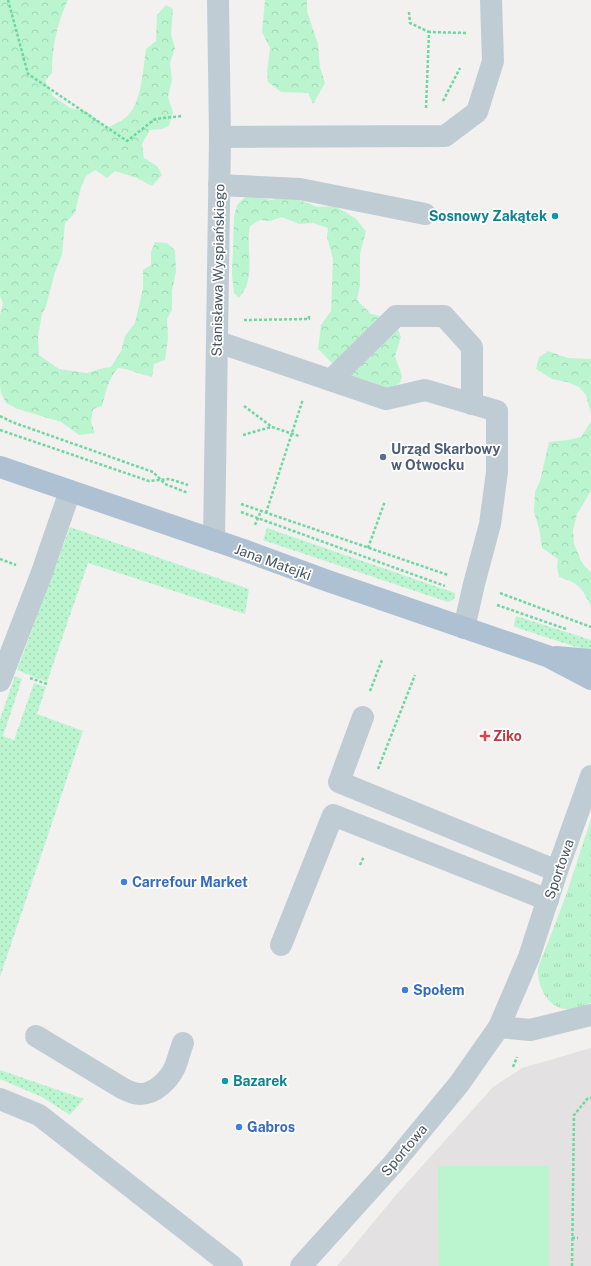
<svg xmlns="http://www.w3.org/2000/svg" width="591" height="1266" font-family="'Public Sans',sans-serif">
  <defs>
    <pattern id="grass-dots" width="8" height="8" patternUnits="userSpaceOnUse"><rect width="8" height="8" fill="#bbf5d0"/><path d="M2 2h.1M6 6h.1" fill="none" stroke="#a2d4b5" stroke-width="1.8" stroke-linecap="round"/></pattern>
    <pattern id="forest-crowns" width="20" height="18" patternUnits="userSpaceOnUse"><rect width="20" height="18" fill="#bbf5d0"/><path d="M2 6a3 3 0 1 1 6 0M12 15a3 3 0 1 1 6 0" fill="none" stroke="#a2d4b5"/></pattern>
    <pattern id="park-tufts" width="24" height="20" patternUnits="userSpaceOnUse"><rect width="24" height="20" fill="#bbf5d0"/><path d="M3 7l-1-3M5 7V3M7 7l1-3M15 17l-1-3M17 17v-4M19 17l1-3" fill="none" stroke="#a2d4b5"/></pattern>
  </defs>
  <rect width="100%" height="100%" fill="#f3f0f0"/>
  <path fill="#e4e1e2" d="M591,1048v218h-254l59,-71 97,-108 29,-19z"/>
  <g fill="url(#grass-dots)">
    <path d="M70,527l179,62 -4,25 -157,-51 -41,119 -30,-12z"/>
    <path d="M267,528l188,65c0,6 -1,7 -7,9l-185,-62z"/>
    <path d="M516,616l75,24v11l-18,-5 -58,-19 -1,-3z"/>
    <path d="M15,676l7,3 -19,57 11,4 20,-57 12,4 -9,27 46,17 -83,246v-258z"/>
    <path d="M0,1070l84,29 -14,16 -28,-18 -42,-18z"/>
  </g>
  <g fill="url(#forest-crowns)">
    <path d="M0,0h68c-11,23 -16,47 -16,73l-7,8 8,15 17,12 17,4 20,16c8,-4 18,-8 23,-15 12,-15 13,-45 16,-64l10,-8 1,-26 9,-10 7,4 -2,25 4,14 -5,15 2,17 -4,17 5,15 -4,14 -7,3 -12,1 -8,14 2,14 13,8 5,9 -10,11 -15,-8 -22,-7 -8,7 -12,-8 -9,6 -5,11 -6,26 -10,10 -3,32 -7,17 -9,34 -4,8 -4,22 1,19 20,14 28,4 16,-5 8,-1 10,-16 4,-15 10,-13 8,-35v-18l8,-5v-13l4,-10 12,1 8,7 1,21 -4,20v19l-5,9 1,20 -3,21 -11,4 -2,13c-11,-2 -22,-8 -34,-9 -10,11 -12,24 -16,38l-9,3 -2,13 4,11 -16,2 -18,-13 -43,-13 -12,-6 -5,-10 -1,-7v-71l3,-12 -3,-7z"/>
    <path d="M265,0h42v11l11,33 2,23 5,16 -12,21 -5,-11 -27,-1 -13,-10 -1,-10 3,-24 -8,-16z"/>
    <path d="M247,195l24,5 17,-4 30,11 17,-1 20,12 11,13 -6,23v31l-3,15 14,14 23,5 7,18 -6,19 7,20 -2,7 -14,7 -42,-15 -26,-26 3,-24 10,-14 2,-52 -6,-22 1,-9 -15,-5 -14,1 -17,-7 -12,4 -10,-1 -10,6c-4,20 3,39 -3,58 -1,5 -5,9 -8,14l-5,-5 -2,-18 2,-58 3,-12z"/>
    <path d="M548,351l20,7 23,1v55l-5,-19 -7,-8 -12,-5 -15,-3 -16,-10 3,-12z"/>
    <path d="M591,421v70l-14,23 -4,16 1,14 8,19 9,10v33c-9,-18 -12,-23 -32,-29l-2,-11 1,-7 -16,-11 -3,-20 -5,-16 1,-20 5,-11 9,-39 19,-2 13,-3z"/>
  </g>
  <path fill="url(#park-tufts)" d="M591,819v184c-7,2 -17,7 -25,6 -19,-1 -29,-24 -28,-41l27,-70z"/>
  <path fill="#bbf5d0" d="M438,1166h111v100h-110z"/>
  <g fill="none" stroke-linecap="round" stroke-linejoin="round">
    <g stroke="#6ed7a0" stroke-width="2.5" stroke-dasharray="3 2" stroke-linecap="butt">
      <path d="M8,0l20,74 99,67 28,-22 27,-3"/>
      <path d="M409,12l1,11 19,9"/>
      <path d="M443,101l17,-33"/>
      <path d="M426,108l3,-76 37,1"/>
      <path d="M244,320l65,-1v-4"/>
      <path d="M244,406l28,21 27,9"/>
      <path d="M0,416l12,6 141,50 12,12 23,9"/>
      <path d="M0,430l149,51 21,-2 18,6"/>
      <path d="M243,435l28,-8"/>
      <path d="M241,504l207,71"/>
      <path d="M241,512l204,74"/>
      <path d="M266,513l37,-114"/>
      <path d="M255,525l6,-14"/>
      <path d="M368,548l17,-47"/>
      <path d="M0,559l16,6"/>
      <path d="M500,593l91,34"/>
      <path d="M497,605l69,24"/>
      <path d="M30,678l17,6"/>
      <path d="M370,691l12,-31"/>
      <path d="M378,769l37,-94"/>
      <path d="M360,865l4,-9"/>
      <path d="M513,1067l4,-10"/>
      <path d="M572,1238h6"/>
      <path d="M572,1266l2,-151 14,-17h3"/>
    </g>
    <g stroke="#c0ccd4" stroke-width="22">
      <path d="M220,137l225,-1 32,-24 16,-51 -2,-61"/>
      <path d="M219,185l81,4 125,25"/>
      <path d="M218,342l168,57 39,-9 72,21v61l-7,52 -16,60 -10,44"/>
      <path d="M331,380l65,-64h48l28,31v57"/>
      <path d="M214,540l6,-403 -2,-137"/>
      <path d="M0,681l41,-106 29,-84"/>
      <path d="M363,717l-24,65 218,89"/>
      <path d="M281,945l52,-130 215,85"/>
      <path d="M499,1027l31,3 61,-15"/>
      <path d="M36,1036l86,52c6,3 11,6 18,6 15,0 29,-14 35,-27 3,-8 5,-16 8,-24"/>
      <path d="M0,1099l39,16 193,151"/>
      <path d="M301,1266l92,-102 66,-80 40,-57 30,-70 28,-86 34,-95"/>
    </g>
    <g stroke="#adc1d2" stroke-width="22">
      <path d="M0,467l246,84 82,30 219,75 44,23"/>
      <path d="M556,657l35,3"/>
    </g>
  </g>
  <g fill="#0f9aa8" stroke="#fff" stroke-width="1.5">
    <circle cx="555" cy="216" r="4"/>
    <circle cx="225" cy="1081" r="4"/>
  </g>
  <circle fill="#5c6f8a" stroke="#fff" stroke-width="1.5" cx="383" cy="457" r="4"/>
  <path fill="#e0444e" stroke="#fff" stroke-width="1.5" d="M483 730h4v4h4v4h-4v4h-4v-4h-4v-4h4z"/>
  <g fill="#3f7fe0" stroke="#fff" stroke-width="1.5">
    <circle cx="124" cy="882" r="4"/>
    <circle cx="405" cy="990" r="4"/>
    <circle cx="239" cy="1127" r="4"/>
  </g>
  <g text-anchor="middle" dominant-baseline="central" stroke-width="3.5" stroke-linejoin="round" paint-order="stroke">
    <g font-size="14" font-weight="bold" fill="#0d838f" stroke="#fff" text-anchor="end">
      <text x="547" y="216">Sosnowy Zakątek</text>
      <text x="233" y="1081" text-anchor="start">Bazarek</text>
    </g>
    <g font-size="14" fill="#465561" stroke="#fff">
      <text transform="translate(218 270) rotate(-89)">Stanisława Wyspiańskiego</text>
      <text transform="translate(273 562) rotate(20)">Jana Matejki</text>
      <text transform="translate(559 869) rotate(-71)">Sportowa</text>
      <text transform="translate(404 1150) rotate(-50)">Sportowa</text>
    </g>
    <g font-size="14" font-weight="bold" fill="#4e5e75" stroke="#fff" text-anchor="start">
      <text x="391" y="449">Urząd Skarbowy<tspan x="391" dy="16">w Otwocku</tspan></text>
    </g>
    <g font-size="14" font-weight="bold" fill="#be3a42" stroke="#fff" text-anchor="start">
      <text x="493" y="736">Ziko</text>
    </g>
    <g font-size="14" font-weight="bold" fill="#366cbe" stroke="#fff" text-anchor="start">
      <text x="132" y="882">Carrefour Market</text>
      <text x="413" y="990">Społem</text>
      <text x="247" y="1127">Gabros</text>
    </g>
  </g>
</svg>
